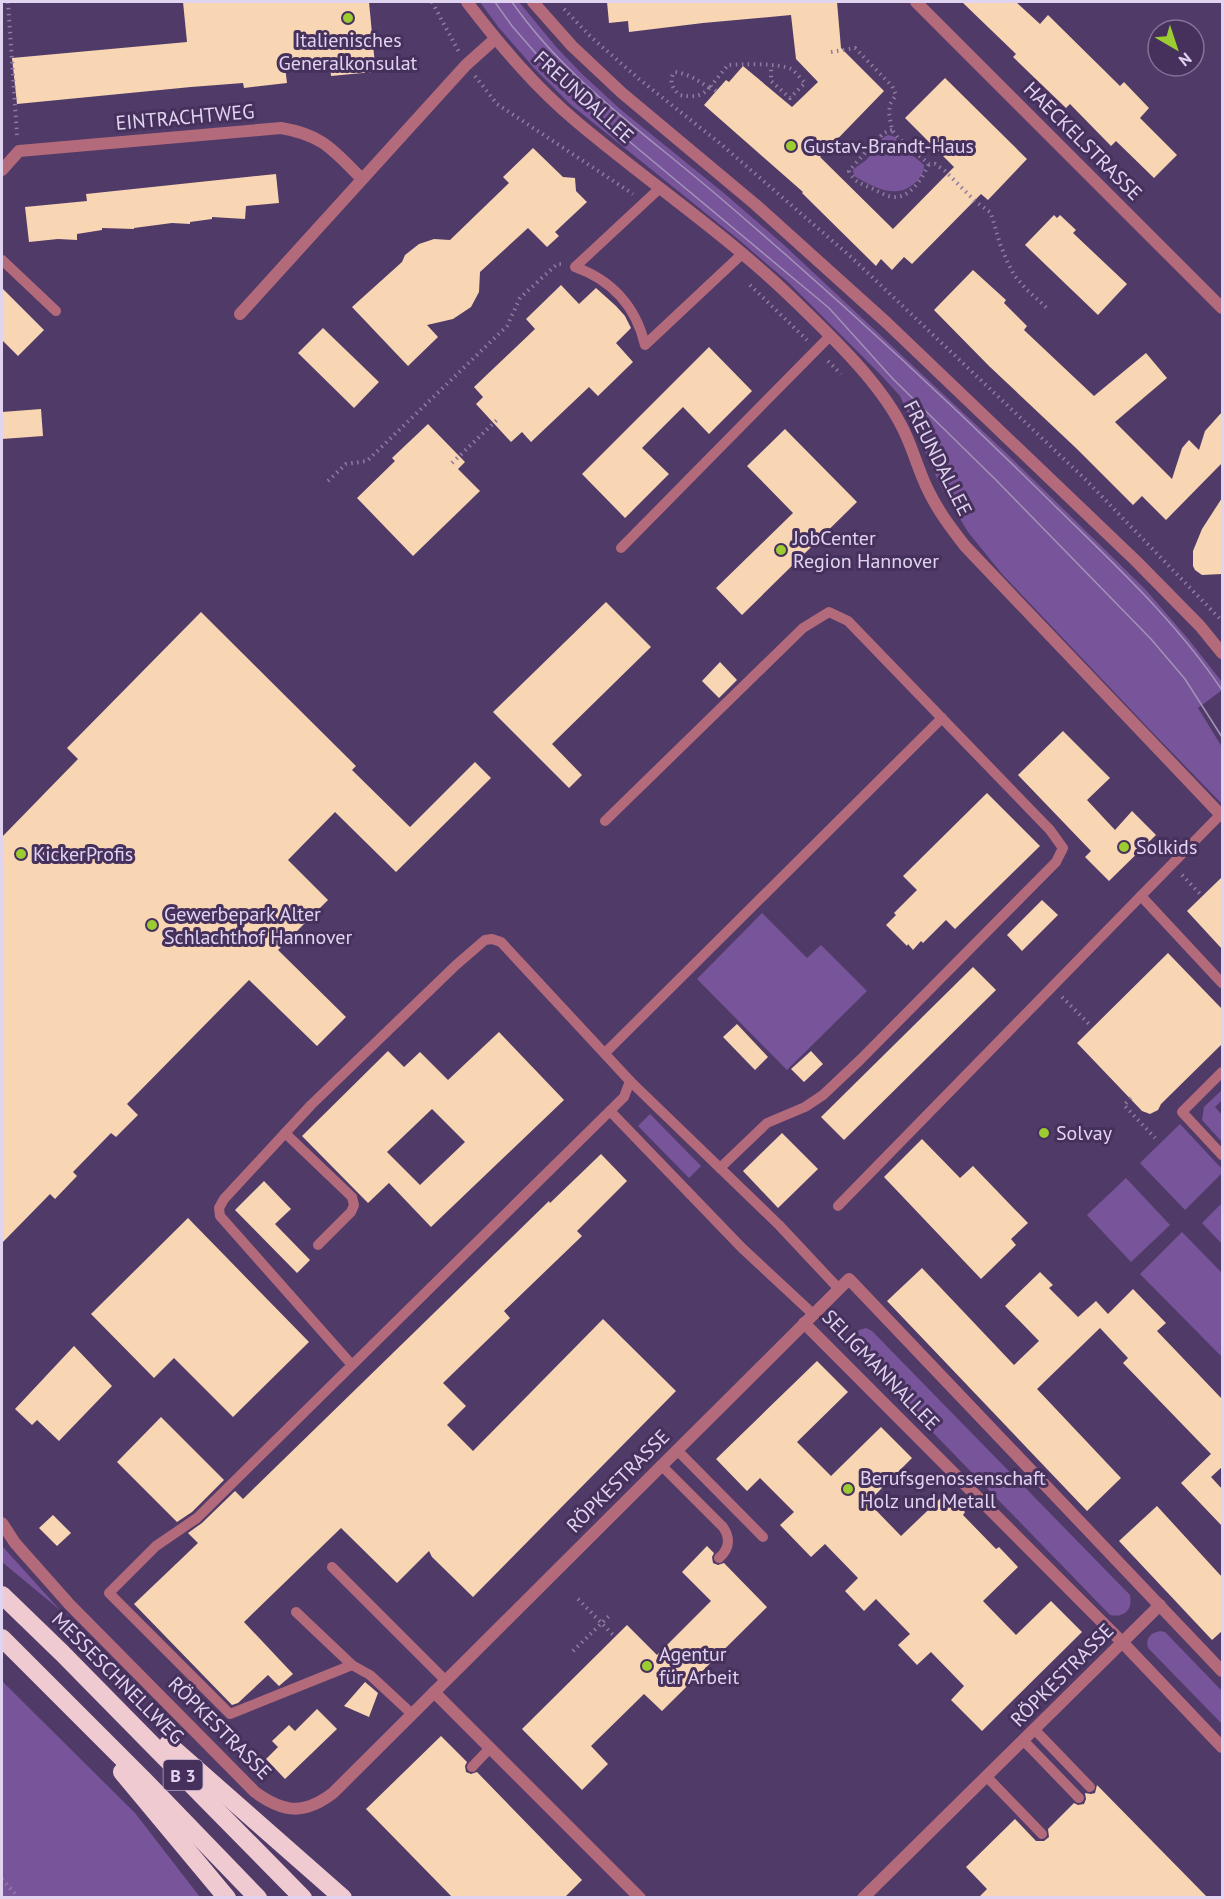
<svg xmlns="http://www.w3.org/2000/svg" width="1224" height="1899" font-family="'PT Sans',sans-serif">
  <rect width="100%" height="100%" fill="#503a67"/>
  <g fill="#78549b">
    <path d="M480,2h39l38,46 25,26 38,35 105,85 59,51 221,207 140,137 44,51 33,42v8l-24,18 24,39v57l-68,-70 -152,-160 -34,-42 -27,-45 -41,-91 -21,-23 -91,-91 -49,-42 -169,-136 -36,-36 -35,-40z"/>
    <path d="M888,135l7,2c6,13 19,18 29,28 0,7 -3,12 -8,17 -20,19 -42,5 -62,-6l-1,-6c5,-5 12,-8 16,-13 7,-8 9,-18 19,-22z"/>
    <path d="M762,913l45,45 14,-13 46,46 -80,79 -90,-91z"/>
    <path d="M1222,1090v10l-7,7 7,8v27l-20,-22 2,-13z"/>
    <path d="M650,1114l51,52 -12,12 -51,-52z"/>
    <path d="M1180,1124l42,45v4l-37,37 -45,-47z"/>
    <path d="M1126,1178l44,47 -39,37 -44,-47z"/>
    <path d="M1222,1203v41l-20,-21z"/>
    <path d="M1182,1232l40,41v84l-82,-83z"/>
    <path d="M866,1328l6,3 258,264c3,15 -6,23 -20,20l-257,-265c-8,-12 1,-19 13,-22z"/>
    <path d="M2,1546l58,64 -58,-48z"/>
    <path d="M1160,1631l5,1 57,59v33l-74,-76c-3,-10 3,-15 12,-17z"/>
    <path d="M2,1681l133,132 65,84h-198z"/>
  </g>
  <g fill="#f8d5b3" fill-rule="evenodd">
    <path d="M183,2h186l6,63h-3l1,7 -42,4 -1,-13 -45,4 2,16 -43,5 -1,-5 -52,4 -174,17 -5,-46 175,-16z"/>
    <path d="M607,2h230l4,46 43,43 -64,66 73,72 61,-62 -49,-49 40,-40 82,81 -39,41 -7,-6 -69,70 -8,-7 -12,13 -11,-11 -5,7 -74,-73 1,-1 -99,-87 22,-25 3,2 14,-16 49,41 26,-25 -22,-23 -5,-44 -88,8 -74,9 -1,-11 -19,2z"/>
    <path d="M962,2h54l24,22 8,-9 72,71 4,-4 25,26 -9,10 37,37 -23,23 -38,-37 -5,5 -41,-42 -4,4 -53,-51 3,-3z"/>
    <path d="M533,148l30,29 12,1 1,13 11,11 -32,30 4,4 -12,11 -19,-19 -48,44 -1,20 -8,15 -18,12 -26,6 11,12 -30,29 -56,-59 50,-45 3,-7 14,-11 15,-5 16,1 59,-57 -6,-6z"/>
    <path d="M276,174l3,29 -33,3 -1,13 -33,-2v2l-22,3v2l-18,-1 -38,5v1l-32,-1v2l-25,4v6l-19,-1 -29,3 -4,-35 62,-6 -1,-7z"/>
    <path d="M1054,215l3,3 3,-3 16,15 -3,3 54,51 -29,31 -73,-70z"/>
    <path d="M973,270l33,30 -2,3 23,23 -3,4 70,66 52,-43 21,25 -52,44 57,57 10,-31 7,-8 10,10 6,-19 17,-19v51l-56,57 -24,-24 -9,9 -56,-56 -88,-83 -55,-56z"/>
    <path d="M561,285l18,19 17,-16 20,18 9,10 6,12 -15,15 17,19 -35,34 -9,-9 -58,55 -9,-10 -11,10 -35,-38 7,-7 -9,-10 61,-58 -9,-10z"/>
    <path d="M2,288l42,42 -26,26 -16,-16z"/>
    <path d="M323,328l56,54 -25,26 -56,-55z"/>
    <path d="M709,347l43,44 -43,43 -26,-27 -41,41 27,26 -44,44 -43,-44z"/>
    <path d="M41,409l2,27 -41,3v-27z"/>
    <path d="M428,424l37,38 -7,7 22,22 -67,65 -56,-58 38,-37 -3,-3z"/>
    <path d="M785,429l72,73 -115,113 -26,-27 77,-75 -46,-47z"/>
    <path d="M1222,498v76l-20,1 -7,-5 -2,-4v-15l9,-22z"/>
    <path d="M606,602l45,45 -99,97 30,31 -13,13 -76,-76z"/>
    <path d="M201,612l155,154 -4,4 58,57 65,-65 16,16 -95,94 -61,-60 -47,48 40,40 -50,50 68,67 -29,29 -68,-66 -122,124 11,11 -22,22 -5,-4 -38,39 4,4 -22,23 -5,-5 -48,49v-406l76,-78 -11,-11z"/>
    <path d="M720,662l17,18 -18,18 -17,-17z"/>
    <path d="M1063,731l47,47 -23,22 28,30 17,-19 24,24 -47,46 -24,-24 6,-6 -73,-76z"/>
    <path d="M987,793l53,53 -85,83 -9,-9 -23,23 -2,-2 -8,9 -5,-6 -1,2 -21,-21 10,-10 -2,-2 23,-23 -14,-14z"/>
    <path d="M1222,877v72l-35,-38z"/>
    <path d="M1042,900l16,15 -36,36 -15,-16z"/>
    <path d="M1168,953l54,56v35l-61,60 -3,6 -8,4 -8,-3 -65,-68z"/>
    <path d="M973,967l23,23 -152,150 -23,-23z"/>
    <path d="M737,1024l31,33 -13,13 -32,-33z"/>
    <path d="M499,1032l65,68 -133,127 -42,-44 -21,20 -66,-67 86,-85 16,16 16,-15 28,28zM432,1109l33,33 -45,43 -33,-33z"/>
    <path d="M811,1051l12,13 -19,18 -13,-13z"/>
    <path d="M782,1133l36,36 -40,39 -35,-37z"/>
    <path d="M922,1139l38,39 13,-12 55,57 -17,16 5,6 -35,34 -97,-102z"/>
    <path d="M601,1154l26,27 -50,50 5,5 -78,75 6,7 -67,65 23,23 -19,19 26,26 130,-132 73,72 -203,206 -41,-40 -3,-6 -32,32 -56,-55 -97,94 49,52 -14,12 -11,-11 -30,28 -6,2 -98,-101 64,-61 -10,-10 14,-10 33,-32 8,8 306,-298 1,2z"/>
    <path d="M264,1181l27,28 -16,15 35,36 -13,13 -62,-63z"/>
    <path d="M188,1218l121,124 -76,75 -59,-59 -20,20 -63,-64z"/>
    <path d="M922,1268l92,97 25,-24 -34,-35 35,-34 13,13 -4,3 29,29 18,-16 12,13 25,-25 33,34 -9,8 65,68v68l-11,10 11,12v37l-41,-43 30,-29 -88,-91 5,-5 -28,-30 -63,61 84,89 -34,33 -200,-210z"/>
    <path d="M74,1346l38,40 -53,55 -22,-21 -5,5 -17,-16z"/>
    <path d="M817,1361l31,31 -51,50 34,34 50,-49 31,31 -44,44 33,34 45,-43 19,19 -2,3 33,34 3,-2 19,20 -35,34 33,34 35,-34 31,31 -100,99 -31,-31 13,-14 -33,-34 -14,13 -19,-20 12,-11 -34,-35 -12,12 -19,-20 13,-13 -33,-34 -14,13 -31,-32 14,-13 -34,-34 -13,13 -31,-32z"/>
    <path d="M161,1417l63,63 -32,32 -15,10 -60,-60z"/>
    <path d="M1157,1506l65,71v54l-10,9 -93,-99z"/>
    <path d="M53,1515l18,18 -14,13 -18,-18z"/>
    <path d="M707,1546l7,7 -2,4 1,6 5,2 6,-2 43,44 -105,104 -18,-17 -53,52 17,18 -26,26 -60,-61 105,-104 30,30 54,-54 -29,-29z"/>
    <path d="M365,1682l13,11 -9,24 -25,-11z"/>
    <path d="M317,1709l20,20 -52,50 -19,-20 12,-12 -6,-6 17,-16 6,6z"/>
    <path d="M441,1736l26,26 -2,4 1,6 5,2 6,-2 105,108 -18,18h-111l-87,-89z"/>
    <path d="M1097,1785l111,113h-230l9,-9 -21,-22 49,-48 21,22h8l5,-4 -1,-8 26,-26 4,2 6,-1 2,-5 -1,-6 6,1 4,-1z"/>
  </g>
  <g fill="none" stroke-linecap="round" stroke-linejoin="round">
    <g stroke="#8e7ca2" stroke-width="4" stroke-dasharray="1.5 4.5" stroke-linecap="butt">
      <path d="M8,2l9,133"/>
      <path d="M432,2l27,50"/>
      <path d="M564,9l26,27 49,43 83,66 129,112 234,222 137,142"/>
      <path d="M831,52l24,-4 37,38 4,9 -6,9 -1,9 3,17 6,8 31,26h6l10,7 30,30 16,12 9,31 7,17 7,14 12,14 23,21"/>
      <path d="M475,76l22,28 136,90"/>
      <path d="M709,88c-11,-8 -22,-15 -35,-16 -5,10 -2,15 5,23 14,2 22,3 32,-9"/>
      <path d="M716,91l-5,-5 17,-21c13,-1 52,-2 63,4 5,3 10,10 14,14l-15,15 -19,-17v-15"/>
      <path d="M892,130c-4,1 -6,2 -9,4 -4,3 -32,34 -34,37 4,10 12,13 22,17 7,3 14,8 22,9 18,1 29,-19 36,-33"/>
      <path d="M750,285l57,55"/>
      <path d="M828,361l13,13"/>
      <path d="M452,463l47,-45"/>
      <path d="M328,481l18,-17 21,-3 140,-135 13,-28 37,-34h4"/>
      <path d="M1182,875l20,21"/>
      <path d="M1062,997l29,29"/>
      <path d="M1131,1098l-7,7 31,33"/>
      <path d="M578,1599l37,38"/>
      <path d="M573,1651l37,-36"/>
      <path d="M2,1879l17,19"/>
    </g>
    <g stroke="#b36a7b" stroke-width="10">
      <path d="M660,188l-85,79c37,13 61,40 70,78l97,-91"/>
      <path d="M2,260l54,51"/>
      <path d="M621,548l208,-211"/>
      <path d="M605,821l198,-193 26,-16 19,9 202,209 13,18 -7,14 -196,198 -37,35 -18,12 -38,16 -47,45"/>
      <path d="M1141,896l81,87"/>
      <path d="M605,1053l337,-335"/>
      <path d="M1222,1072l-40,40 40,43"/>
      <path d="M630,1081l149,144 60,64"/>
      <path d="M610,1111l132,137 71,66"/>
      <path d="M285,1133l67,64 2,8 -3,7 -33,33"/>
      <path d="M838,1206l383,-392"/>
      <path d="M677,1450l86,87"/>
      <path d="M661,1465l62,62c8,12 6,22 -4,31"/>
      <path d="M332,1567l114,114"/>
      <path d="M296,1612l56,53 18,10 42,39"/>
      <path d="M352,1665l-122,49 -121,-121 47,-47 41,-28 427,-421 6,-16 -129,-139 -9,-3 -7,1 -29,25 -145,140 -87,94 -5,9 1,8 132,149"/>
      <path d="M1034,1729l56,58"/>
      <path d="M1023,1740l56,58"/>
      <path d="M472,1767l18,-19"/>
      <path d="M987,1777l55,57"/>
    </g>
    <g stroke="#b36a7b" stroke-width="12">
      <path d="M467,2c33,43 68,85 110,120 72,61 152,114 220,181 35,34 80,77 103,120 12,21 17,45 28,67 10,21 23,38 37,56l257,270"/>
      <path d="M533,2l39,44 50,47 134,112 131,118 249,238 64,65 22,27"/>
      <path d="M916,2l306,306"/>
      <path d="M2,170l17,-19 262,-23c42,7 52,22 81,51"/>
      <path d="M240,314l226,-249 29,-26"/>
      <path d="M804,1323l318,319 100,105"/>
      <path d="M2,1523l13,20 55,62 185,187c29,21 49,23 78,1l516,-514 373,392"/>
      <path d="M434,1692l206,206"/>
      <path d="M863,1898l297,-293"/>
    </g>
    <g stroke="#efcad1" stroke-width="18">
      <path d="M2,1595l60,58 241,245"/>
      <path d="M2,1638l141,141 115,119"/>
      <path d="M168,1744l175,154"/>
      <path d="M122,1772l105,126"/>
    </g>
    <g stroke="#a393b6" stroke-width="1.5">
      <path d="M495,2l17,24 34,39 42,42 241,201 64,71 103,101 155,159 34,40 37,58"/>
      <path d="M512,2c55,79 134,132 206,194 116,99 229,203 337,310 60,59 121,115 167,184"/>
    </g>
  </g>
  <g fill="#9ccb32" stroke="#46305c" stroke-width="2">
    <circle cx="348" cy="18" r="6"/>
    <circle cx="791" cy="146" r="6"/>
    <circle cx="781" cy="550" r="6"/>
    <circle cx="1124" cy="847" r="6"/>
    <circle cx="21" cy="854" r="6"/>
    <circle cx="152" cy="925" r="6"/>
    <circle cx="1044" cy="1133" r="6"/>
    <circle cx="848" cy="1489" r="6"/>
    <circle cx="647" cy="1666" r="6"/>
  </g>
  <g text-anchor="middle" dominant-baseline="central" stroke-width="6" stroke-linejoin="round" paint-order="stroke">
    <rect fill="#46305c" stroke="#b2a3c4" stroke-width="1.5" x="163.5" y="1760" width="39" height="30" rx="4.5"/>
    <g font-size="18" font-weight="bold" fill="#e0d4f0">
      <text x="183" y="1775">B 3</text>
    </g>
    <g font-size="20" fill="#e0d4f0" stroke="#46305c" text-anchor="start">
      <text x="348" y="40" text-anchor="middle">Italienisches<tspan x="348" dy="23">Generalkonsulat</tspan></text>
      <text x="803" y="146">Gustav-Brandt-Haus</text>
      <text x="793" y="538">JobCenter<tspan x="793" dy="23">Region Hannover</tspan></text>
      <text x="1136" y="847">Solkids</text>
      <text x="33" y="854">KickerProfis</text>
      <text x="164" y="914">Gewerbepark Alter<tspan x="164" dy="23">Schlachthof Hannover</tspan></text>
      <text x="1056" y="1133">Solvay</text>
      <text x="860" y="1478">Berufsgenossenschaft<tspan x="860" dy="23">Holz und Metall</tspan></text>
      <text x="659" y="1654">Agentur<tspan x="659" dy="23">für Arbeit</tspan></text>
    </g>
    <g font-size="20" fill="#e0d4f0" stroke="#46305c">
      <text transform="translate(584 97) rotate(42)">FREUNDALLEE</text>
      <text transform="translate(185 117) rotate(-5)">EINTRACHTWEG</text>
      <text transform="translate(1083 141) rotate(45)">HAECKELSTRASSE</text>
      <text transform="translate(938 458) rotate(63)">FREUNDALLEE</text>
      <text transform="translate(881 1370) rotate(46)">SELIGMANNALLEE</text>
      <text transform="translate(618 1481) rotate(-45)">RÖPKESTRASSE</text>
      <text transform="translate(1062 1675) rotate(-45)">RÖPKESTRASSE</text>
      <text transform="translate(118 1678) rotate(45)">MESSESCHNELLWEG</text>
      <text transform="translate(220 1728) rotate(45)">RÖPKESTRASSE</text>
    </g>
  </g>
  <rect width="1224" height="1899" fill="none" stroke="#e0d4f0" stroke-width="6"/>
  <g transform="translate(1176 48) rotate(141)"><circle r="28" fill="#46305c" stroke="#847297" stroke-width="1.5"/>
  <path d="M0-4.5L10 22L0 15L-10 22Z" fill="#9ccb32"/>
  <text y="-9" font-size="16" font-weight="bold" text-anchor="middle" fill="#e0d4f0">N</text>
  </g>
</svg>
